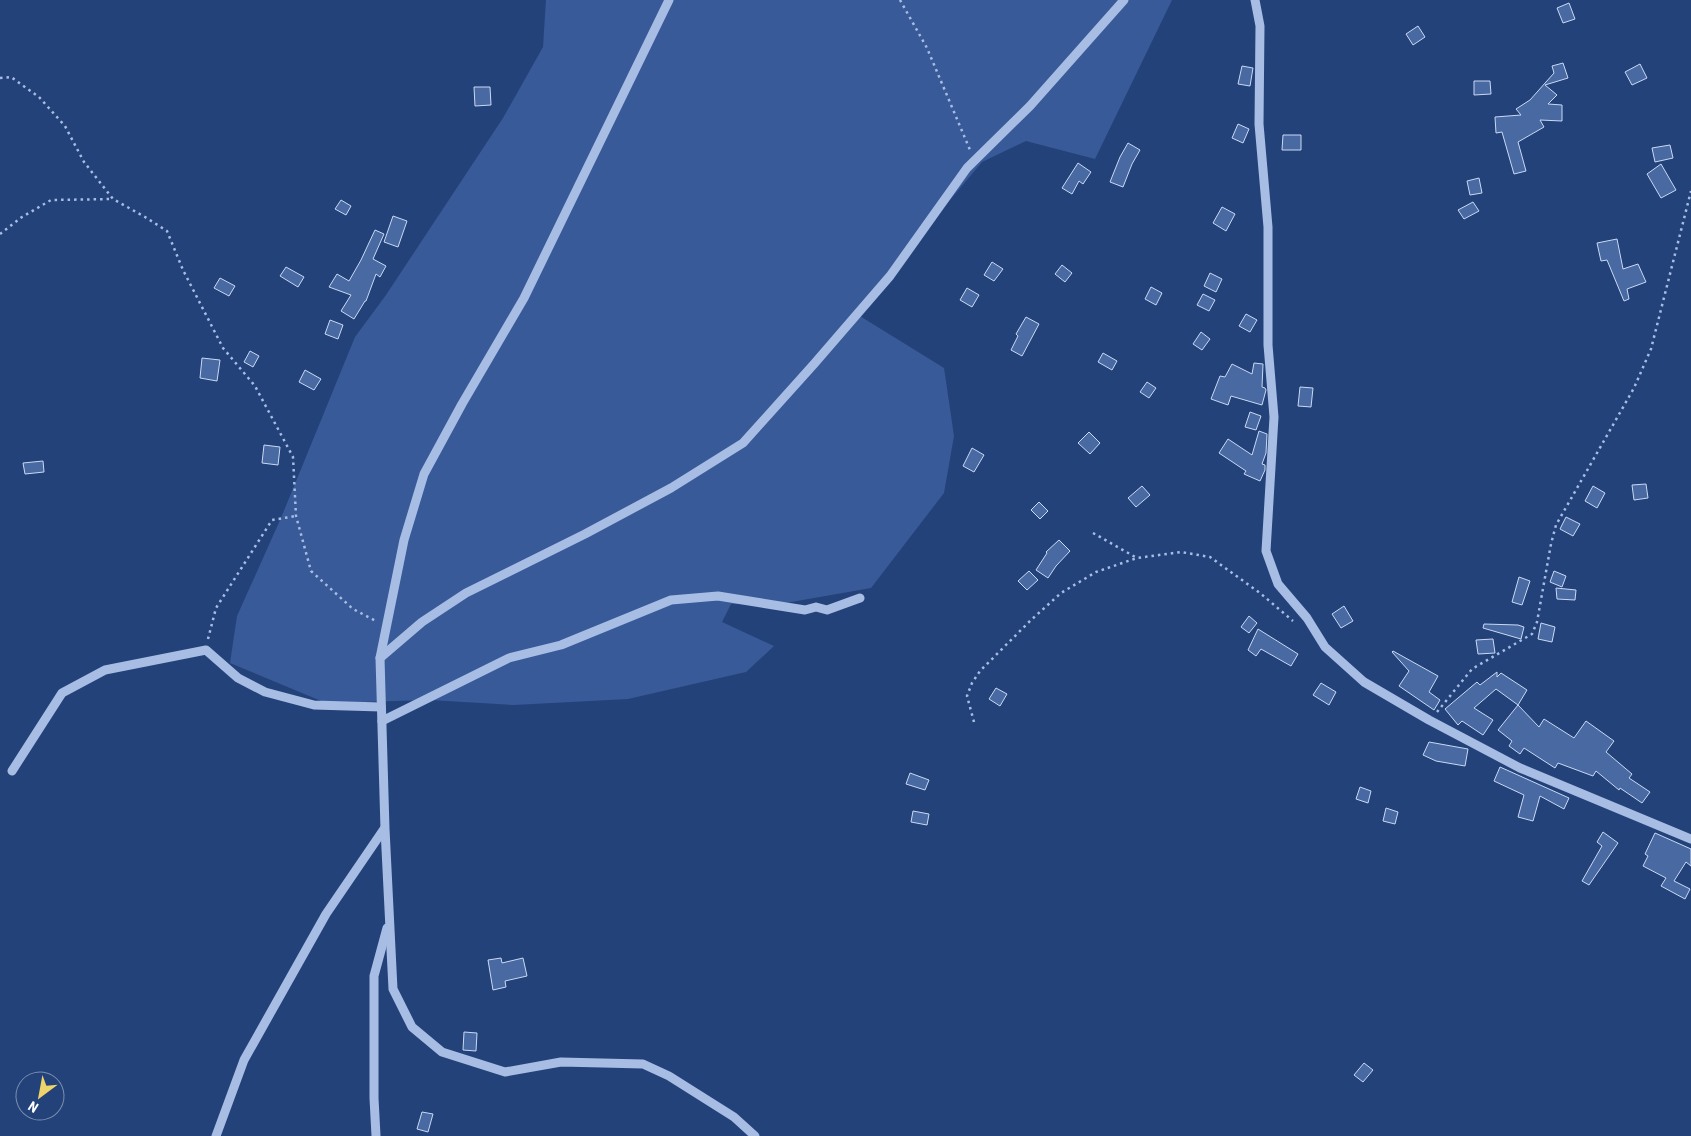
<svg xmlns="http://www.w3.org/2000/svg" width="1691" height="1136" font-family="'Roboto Condensed',sans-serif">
  <rect width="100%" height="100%" fill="#24427a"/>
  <path fill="#385a98" d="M546,0h626l-77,159 -69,-18 -44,21 -127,151 89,55 10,68 -10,57 -73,95 -97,17 -43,-1 -9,18 52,24 -28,26 -118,27 -114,6 -84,-5 -104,3 -96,-40 7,-47 44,-98 74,-181 31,-42 117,-177 40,-71z"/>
  <g fill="#4869a1" stroke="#cad9f4">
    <path d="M1569,3l6,16 -12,4 -6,-15z"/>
    <path d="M1418,26l7,11 -12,8 -7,-11z"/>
    <path d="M1563,63l5,15 -23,7 12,10 -9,9 14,1v16l-22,-1 4,7 -26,15 8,29 -12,3 -12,-42 -6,1 -1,-16 26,-2 -5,-6 14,-9 24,-27 -2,-7z"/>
    <path d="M1640,64l7,14 -15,7 -7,-13z"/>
    <path d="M1242,66l11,2 -3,18 -12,-2z"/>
    <path d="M1474,81h16l1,13 -17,1z"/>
    <path d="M474,87h16l1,18 -16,1z"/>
    <path d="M1238,124l11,5 -6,14 -11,-5z"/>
    <path d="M1283,135h18v15h-19z"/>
    <path d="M1128,143l12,7 -8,14 -9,23 -13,-5 10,-25z"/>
    <path d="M1670,145l3,13 -18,4 -3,-14z"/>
    <path d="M1078,163l13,9 -8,12 -4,-3 -7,13 -10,-6z"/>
    <path d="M1661,164l15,26 -15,8 -14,-24z"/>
    <path d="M1479,178l3,15 -12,2 -3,-14z"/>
    <path d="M341,200l10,6 -5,9 -11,-6z"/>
    <path d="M1473,202l6,9 -15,8 -6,-9z"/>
    <path d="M1222,207l13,7 -9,17 -13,-8z"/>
    <path d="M393,216l14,5 -9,26 -14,-5z"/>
    <path d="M375,230l9,4 -11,25 13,7 -6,11 -4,-3 -10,27h-1l-11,18 -13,-8 10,-16 -22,-8 8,-13 12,7 12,-21z"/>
    <path d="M1617,239l6,30 15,-5 8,18 -19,7 2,10 -5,2 -17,-41 -6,1 -4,-18z"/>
    <path d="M992,262l11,7 -9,12 -10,-6z"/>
    <path d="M1062,265l10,8 -7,9 -10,-8z"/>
    <path d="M286,267l18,10 -6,10 -18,-11z"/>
    <path d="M1210,273l12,6 -6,13 -12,-6z"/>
    <path d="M220,278l15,8 -6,10 -15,-8z"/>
    <path d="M1151,287l11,6 -6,12 -11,-6z"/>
    <path d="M967,288l12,7 -7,12 -12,-7z"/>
    <path d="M1203,294l12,6 -6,11 -12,-6z"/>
    <path d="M1246,314l11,6 -7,12 -11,-6z"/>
    <path d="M1026,317l13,7 -17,32 -11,-6 7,-14 -2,-2z"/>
    <path d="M330,320l13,5 -5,14 -13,-5z"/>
    <path d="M1201,332l9,7 -8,11 -9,-6z"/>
    <path d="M250,351l9,5 -6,11 -9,-5z"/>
    <path d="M1103,353l14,8 -5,9 -14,-8z"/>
    <path d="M202,358l18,2 -3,21 -17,-3z"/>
    <path d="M1254,363l9,1 -1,23 3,1 1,2 -4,15 -31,-9 -3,9 -17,-6 9,-23 5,1 7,-13 20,10z"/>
    <path d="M305,370l16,9 -7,11 -15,-8z"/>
    <path d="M1147,382l9,6 -7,10 -9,-6z"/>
    <path d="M1300,387l13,1 -2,19 -13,-1z"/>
    <path d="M1250,412l11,4 -5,14 -11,-3z"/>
    <path d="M1259,431l8,3 -1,19 -4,11 3,1v5l-5,11 -16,-7 2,-3 -27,-18 9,-14 24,16z"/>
    <path d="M1089,432l11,11 -10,11 -12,-11z"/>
    <path d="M264,445l16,2 -2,18 -16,-2z"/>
    <path d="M972,448l12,7 -10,17 -11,-6z"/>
    <path d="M43,461l1,11 -19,2 -2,-11z"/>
    <path d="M1646,484l2,14 -14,2 -2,-15z"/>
    <path d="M1142,486l8,9 -14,12 -8,-9z"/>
    <path d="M1593,486l12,7 -8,15 -12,-7z"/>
    <path d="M1039,502l9,9 -8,8 -9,-9z"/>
    <path d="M1566,517l14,7 -7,12 -13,-7z"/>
    <path d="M1059,540l11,11 -14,15 -8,12 -12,-8 11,-17 -1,-1z"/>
    <path d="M1029,571l9,9 -11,10 -9,-9z"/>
    <path d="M1554,571l12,5 -4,11 -12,-5z"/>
    <path d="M1519,577l11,4 -8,24 -10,-3z"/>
    <path d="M1556,588l20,2 -1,10 -18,-1z"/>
    <path d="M1344,606l9,15 -12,7 -9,-14z"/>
    <path d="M1249,616l8,7 -8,10 -8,-6z"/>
    <path d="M1541,623l14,4 -3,15 -14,-3z"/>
    <path d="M1484,624l34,1 6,2 -3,12 -38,-11z"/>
    <path d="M1258,629l40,25 -7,12 -30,-17 -5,7 -8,-6z"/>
    <path d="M1493,639l2,14 -17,1 -2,-14z"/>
    <path d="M1393,651l45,25 -9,16 11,8 -6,10 -35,-24 10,-15 -17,-19z"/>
    <path d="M1497,672v5l4,-4 26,17 -9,15 -22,-16 -22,19 19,12 -10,15 -21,-14 -4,4 -13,-16 32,-27 3,3z"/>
    <path d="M1321,683l15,9 -7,13 -16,-10z"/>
    <path d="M996,688l11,6 -7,12 -11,-7z"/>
    <path d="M1518,705l21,22 5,-8 30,19 12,-17 28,20 -8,11 26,22 -3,4 21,14 -8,11 -22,-15 -1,2 -23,-19 -3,5 -35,-13 -3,5 -31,-20 -4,6 -11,-8 3,-5 -14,-11z"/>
    <path d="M1429,742l39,7 -3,17 -29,-5 -13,-6z"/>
    <path d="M1500,767l69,31 -5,11 -24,-13 -7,25 -15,-4 6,-22 -30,-14z"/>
    <path d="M910,773l19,7 -4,10 -19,-6z"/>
    <path d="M1360,787l11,4 -3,12 -12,-4z"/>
    <path d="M1386,808l12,4 -3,12 -12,-3z"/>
    <path d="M913,811l16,3 -2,11 -16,-3z"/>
    <path d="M1603,832l15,11 -29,42 -7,-4 20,-35 -5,-4z"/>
    <path d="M1655,833l36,16v17l-5,-4 -12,19 16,8 -5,10 -24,-13 5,-8 -23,-12 5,-10 -3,-2z"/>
    <path d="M501,958l1,5 21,-5 4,18 -22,5 1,6 -13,3 -5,-30z"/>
    <path d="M464,1032l13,1 -1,18 -13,-1z"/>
    <path d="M1364,1063l9,7 -10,12 -9,-7z"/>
    <path d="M422,1112l11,2 -5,18 -11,-3z"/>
  </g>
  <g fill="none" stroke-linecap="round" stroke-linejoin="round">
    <g stroke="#a7bde4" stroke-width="2.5" stroke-dasharray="2.5 4" stroke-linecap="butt">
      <path d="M900,0l27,48 43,102"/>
      <path d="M0,78l11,-1 28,20 26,29 19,36 29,37 32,18 22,14 16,39 40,78 32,38 38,71 3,59 15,55 42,38 23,12"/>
      <path d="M0,234l22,-17 29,-17 62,-1"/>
      <path d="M1093,533l44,25"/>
      <path d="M208,639l8,-31 56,-88 24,-4"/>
      <path d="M1437,712l35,-43 60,-35 5,-12 14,-78 5,-19 78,-137 17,-39 40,-158"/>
      <path d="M974,722l-7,-26 5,-13 8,-12 51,-51 30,-27 35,-21 41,-14 44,-6 29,5 50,36 33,28"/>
    </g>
    <g stroke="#a7bde4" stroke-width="9">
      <path d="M669,0l-145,298 -62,106 -38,70 -20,66 -24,118 5,171 8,160 19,38 30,25 63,20 56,-10 82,2 26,12 65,41 21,19"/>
      <path d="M1255,0l5,26 -1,98 9,103v118l6,72 -8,134 12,33 29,34 18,29 39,35 65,38 91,48 171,71"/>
      <path d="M380,658l42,-36 44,-29 119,-59 86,-46 72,-45 71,-79 76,-88 77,-108 63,-62 94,-106"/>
      <path d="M382,721l127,-63 52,-13 110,-45 47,-4 87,14 11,-3 11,3 33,-12"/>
      <path d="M12,771l50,-78 43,-23 101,-20 32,28 27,14 49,13 67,2"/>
      <path d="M216,1136l28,-76 82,-146 58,-85"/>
      <path d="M376,1136l-2,-38v-122l13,-48"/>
    </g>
  </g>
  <g transform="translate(40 1096) rotate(212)"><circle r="24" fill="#24427a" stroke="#7c8eaf"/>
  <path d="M0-4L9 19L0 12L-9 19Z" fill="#eed46b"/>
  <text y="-8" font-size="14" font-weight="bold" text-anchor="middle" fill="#ffffff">N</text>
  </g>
</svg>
